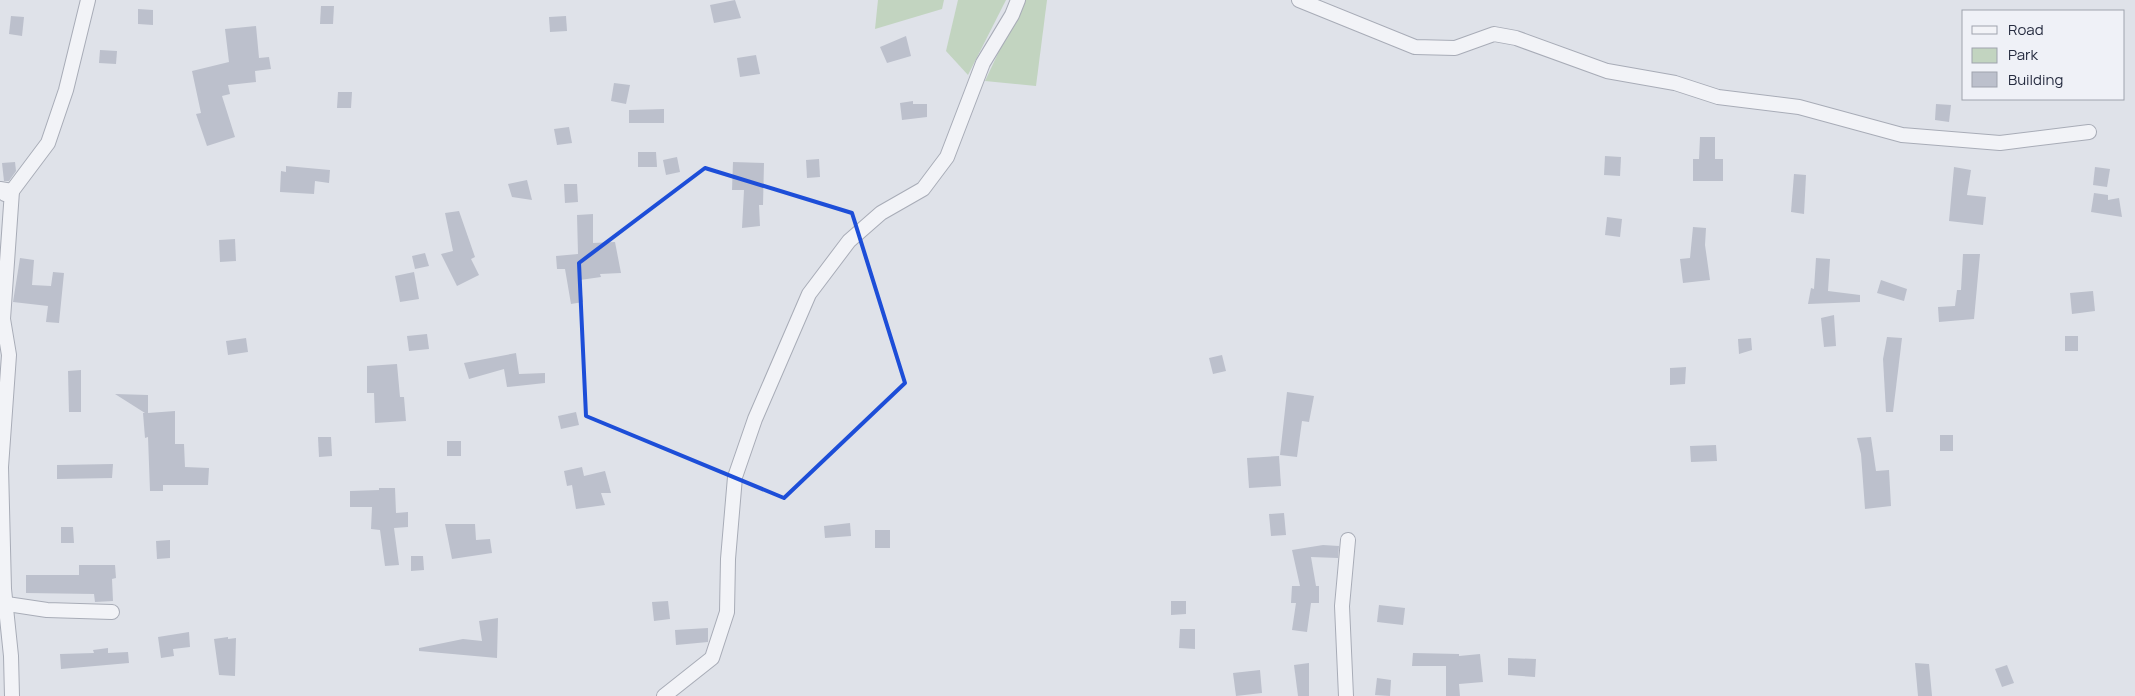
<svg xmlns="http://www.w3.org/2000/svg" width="2135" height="696" font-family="Manrope,sans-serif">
  <rect width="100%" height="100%" fill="#dfe2e9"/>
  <g fill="#c2d4c0">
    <path d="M878,0h66l-2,9 -67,20z"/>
    <path d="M958,0h48l-38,75 -22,-24z"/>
    <path d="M1023,0h24l-11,86 -51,-5z"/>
  </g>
  <g fill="#bcc0cc">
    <path d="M735,0l6,18 -27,5 -4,-18z"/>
    <path d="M321,6h13l-1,18h-13z"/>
    <path d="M138,9l15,1v15l-15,-1z"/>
    <path d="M11,16l13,1 -2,19 -13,-2z"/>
    <path d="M566,16l1,15 -17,1 -1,-15z"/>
    <path d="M256,26l3,32 10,-1 2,12 -16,2 1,11 -28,3 2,9 -8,2 13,41 -28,9 -11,-32 5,-1 -9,-42 37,-9 -4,-33z"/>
    <path d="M906,36l5,20 -24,7 -7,-16z"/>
    <path d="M100,50l17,1 -1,13 -17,-1z"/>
    <path d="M756,55l4,19 -20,3 -3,-19z"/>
    <path d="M614,83l16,2 -4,19 -15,-3z"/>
    <path d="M338,92h14l-1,16h-14z"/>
    <path d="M913,101v3h14v13l-25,3 -2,-17z"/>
    <path d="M1936,104l15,1 -2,17 -14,-2z"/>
    <path d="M664,109v14h-35v-13z"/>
    <path d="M569,127l3,16 -15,2 -3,-16z"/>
    <path d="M1700,137h15v22h8v22h-30v-22h6z"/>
    <path d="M638,152h18l1,15h-19z"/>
    <path d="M1605,156l16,1 -1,19 -16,-1z"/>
    <path d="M677,157l3,15 -14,3 -3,-15z"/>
    <path d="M819,159l1,18 -13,1 -1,-18z"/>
    <path d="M15,162l1,9 -7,10h-5l-2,-18z"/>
    <path d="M733,162l31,1 -1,42h-4l1,21 -18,2 2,-38h-12z"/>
    <path d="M286,166l44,4 -1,13 -14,-2 -1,13 -34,-2 1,-21 5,1z"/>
    <path d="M1954,167l17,3 -4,25 19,2 -3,28 -34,-4z"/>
    <path d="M2095,167l15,2 -3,18 -14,-2z"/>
    <path d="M1794,174l12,1 -2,39 -13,-2z"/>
    <path d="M527,180l5,20 -20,-3 -4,-13z"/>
    <path d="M564,184h13l1,18 -13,1z"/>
    <path d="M2094,193l14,2v5l11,-2 3,19 -31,-5z"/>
    <path d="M459,211l16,46 -4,2 8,16 -22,11 -16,-32 12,-3 -8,-38z"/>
    <path d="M593,214v29l22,-1 6,31 -21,1 1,3 -21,3 3,22 -12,2 -6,-35h-8l-1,-13 22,-2 -1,-39z"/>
    <path d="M1607,217l15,2 -2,18 -15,-2z"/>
    <path d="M1693,227l13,1 -1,17 5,35 -27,3 -3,-24 10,-1z"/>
    <path d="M235,239l1,22 -16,1 -1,-22z"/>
    <path d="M425,253l4,13 -14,3 -3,-13z"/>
    <path d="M1963,254h17l-6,65 -35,3 -1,-15 17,-1 2,-16h4z"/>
    <path d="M20,258l14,2 -2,25 19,1 2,-14 11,1 -5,50 -13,-1 2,-16 -35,-4z"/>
    <path d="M1816,258l14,1 -2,32 32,4v7l-52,2 3,-16 3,1z"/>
    <path d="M414,272l5,27 -19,3 -5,-26z"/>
    <path d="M1881,280l26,9 -3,12 -27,-8z"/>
    <path d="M2093,291l2,20 -23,3 -2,-21z"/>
    <path d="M1834,315l2,31 -12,1 -3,-29z"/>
    <path d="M427,334l2,15 -20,2 -2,-15z"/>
    <rect x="2065" y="336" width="13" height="15"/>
    <path d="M1887,337l15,1 -9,74h-7l-3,-53z"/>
    <path d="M246,338l2,14 -20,3 -2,-14z"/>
    <path d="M1751,338l1,12 -13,4 -1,-15z"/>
    <path d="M516,353l3,21 26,-1v10l-38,4 -3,-18 -35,10 -5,-16z"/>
    <path d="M1222,355l4,16 -13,3 -4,-16z"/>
    <path d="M397,364l3,33h4l2,24 -31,2 -1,-30h-7v-27z"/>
    <path d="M1686,367l-1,17 -15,1v-17z"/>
    <path d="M81,370v42h-12l-1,-41z"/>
    <path d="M1287,392l27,4 -5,26 -7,-1 -5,36 -17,-2z"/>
    <path d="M115,394l33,1v18l27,-2v33h9l1,23 24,1 -1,17h-45v6h-13l-2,-54 -3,1 -2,-25h2z"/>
    <path d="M576,412l3,13 -18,4 -3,-13z"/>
    <rect x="1940" y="435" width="13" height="16"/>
    <path d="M318,437h13l1,19 -13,1z"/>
    <path d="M1871,437l5,34 13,-1 2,36 -26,3 -4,-55 -4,-16z"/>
    <rect x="447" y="441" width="14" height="15"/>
    <path d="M1716,445l1,16 -26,1 -1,-16z"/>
    <path d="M1279,456l2,30 -32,2 -2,-30z"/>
    <path d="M113,464l-1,14 -55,1v-14z"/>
    <path d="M582,467l2,9 21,-5 6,22h-10l4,12 -29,4 -4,-24 -5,1 -3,-15z"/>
    <path d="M379,488h16l1,25 12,-1v15l-14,1 5,37 -14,1 -5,-36 -9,-1 1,-22h-22v-16l29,-1z"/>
    <path d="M1284,513l2,22 -15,1 -2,-22z"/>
    <path d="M850,523l1,13 -26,2 -1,-12z"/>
    <path d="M445,524h30l1,16 14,-1 2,14 -40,6z"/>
    <path d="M61,527h12l1,16h-13z"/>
    <rect x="875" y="530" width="15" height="18"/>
    <path d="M170,540v18l-13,1 -1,-18z"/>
    <path d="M1323,545l16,1 -1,12 -27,-1 5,29h3v17h-8l-4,29 -15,-2 4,-27h-5l1,-17h8l-8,-36z"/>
    <path d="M411,556h12l1,14 -13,1z"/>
    <path d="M79,565h36l1,13 -4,1 1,22 -18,1 -1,-8 -68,-1v-18h53z"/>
    <path d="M668,601l2,18 -16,2 -2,-19z"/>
    <path d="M1171,601h15v13l-15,1z"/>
    <path d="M1379,605l26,3 -2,17 -26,-3z"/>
    <path d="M498,618l-1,40 -78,-7v-3l44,-9 19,2 -3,-20z"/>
    <path d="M708,628v14l-32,3 -1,-15z"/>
    <path d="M1180,629h15v20l-16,-1z"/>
    <path d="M189,632l1,15 -17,2 1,7 -13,2 -3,-21z"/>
    <path d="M228,637v2l8,-1 -1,38 -16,-1 -5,-36z"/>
    <path d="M108,648v5l20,-1 1,11 -68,6 -1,-15 34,-1 -1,-3z"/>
    <path d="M1413,653l46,1v2l21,-2 3,28 -24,2 1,12h-14v-30h-34z"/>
    <path d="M1508,658l28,1 -1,18 -27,-2z"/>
    <path d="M1309,663v33h-11l-4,-31z"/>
    <path d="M1915,663l14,1 3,32h-14z"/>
    <path d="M2007,665l7,18 -12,4 -7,-18z"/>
    <path d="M1260,670l2,23 -26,3 -3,-23z"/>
    <path d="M1377,678l14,2 -1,16 -15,-1z"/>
  </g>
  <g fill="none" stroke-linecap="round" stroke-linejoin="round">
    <g stroke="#a8acb7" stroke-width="16">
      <g id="minor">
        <path d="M1299,0l116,47 40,1 39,-14 22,4 91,33 68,12 43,14 81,10 103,28 98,8 89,-11"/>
        <path d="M0,189l12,2 -9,128 6,36 -8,112 3,122 7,67 1,40"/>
        <path d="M5,194l7,-3 36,-48 18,-53 22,-90"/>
        <path d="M0,603l47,7 65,2"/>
        <path d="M664,696l48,-38 15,-46 1,-53 7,-82 20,-58 54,-125 40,-53 32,-28 42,-24 24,-32 36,-94 29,-48 6,-15"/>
        <path d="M1346,696l-4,-90 6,-66"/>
      </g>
    </g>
    <use href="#minor" stroke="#f2f3f7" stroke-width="14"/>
  </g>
  <path fill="none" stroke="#1d4ed8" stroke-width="4" stroke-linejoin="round" d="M705,168l147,45 53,170 -121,115 -198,-82 -7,-153z"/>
  <rect x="1962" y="10" width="162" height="90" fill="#eff1f7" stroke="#9fa3ae"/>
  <rect x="1972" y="26" width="25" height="8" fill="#f2f3f7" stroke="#9fa3ae"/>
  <text x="2008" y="35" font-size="15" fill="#272d41">Road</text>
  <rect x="1972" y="48" width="25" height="15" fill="#c2d4c0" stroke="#9fa3ae"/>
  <text x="2008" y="60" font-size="15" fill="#272d41">Park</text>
  <rect x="1972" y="72" width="25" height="15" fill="#bcc0cc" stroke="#9fa3ae"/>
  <text x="2008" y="85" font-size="15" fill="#272d41">Building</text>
</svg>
